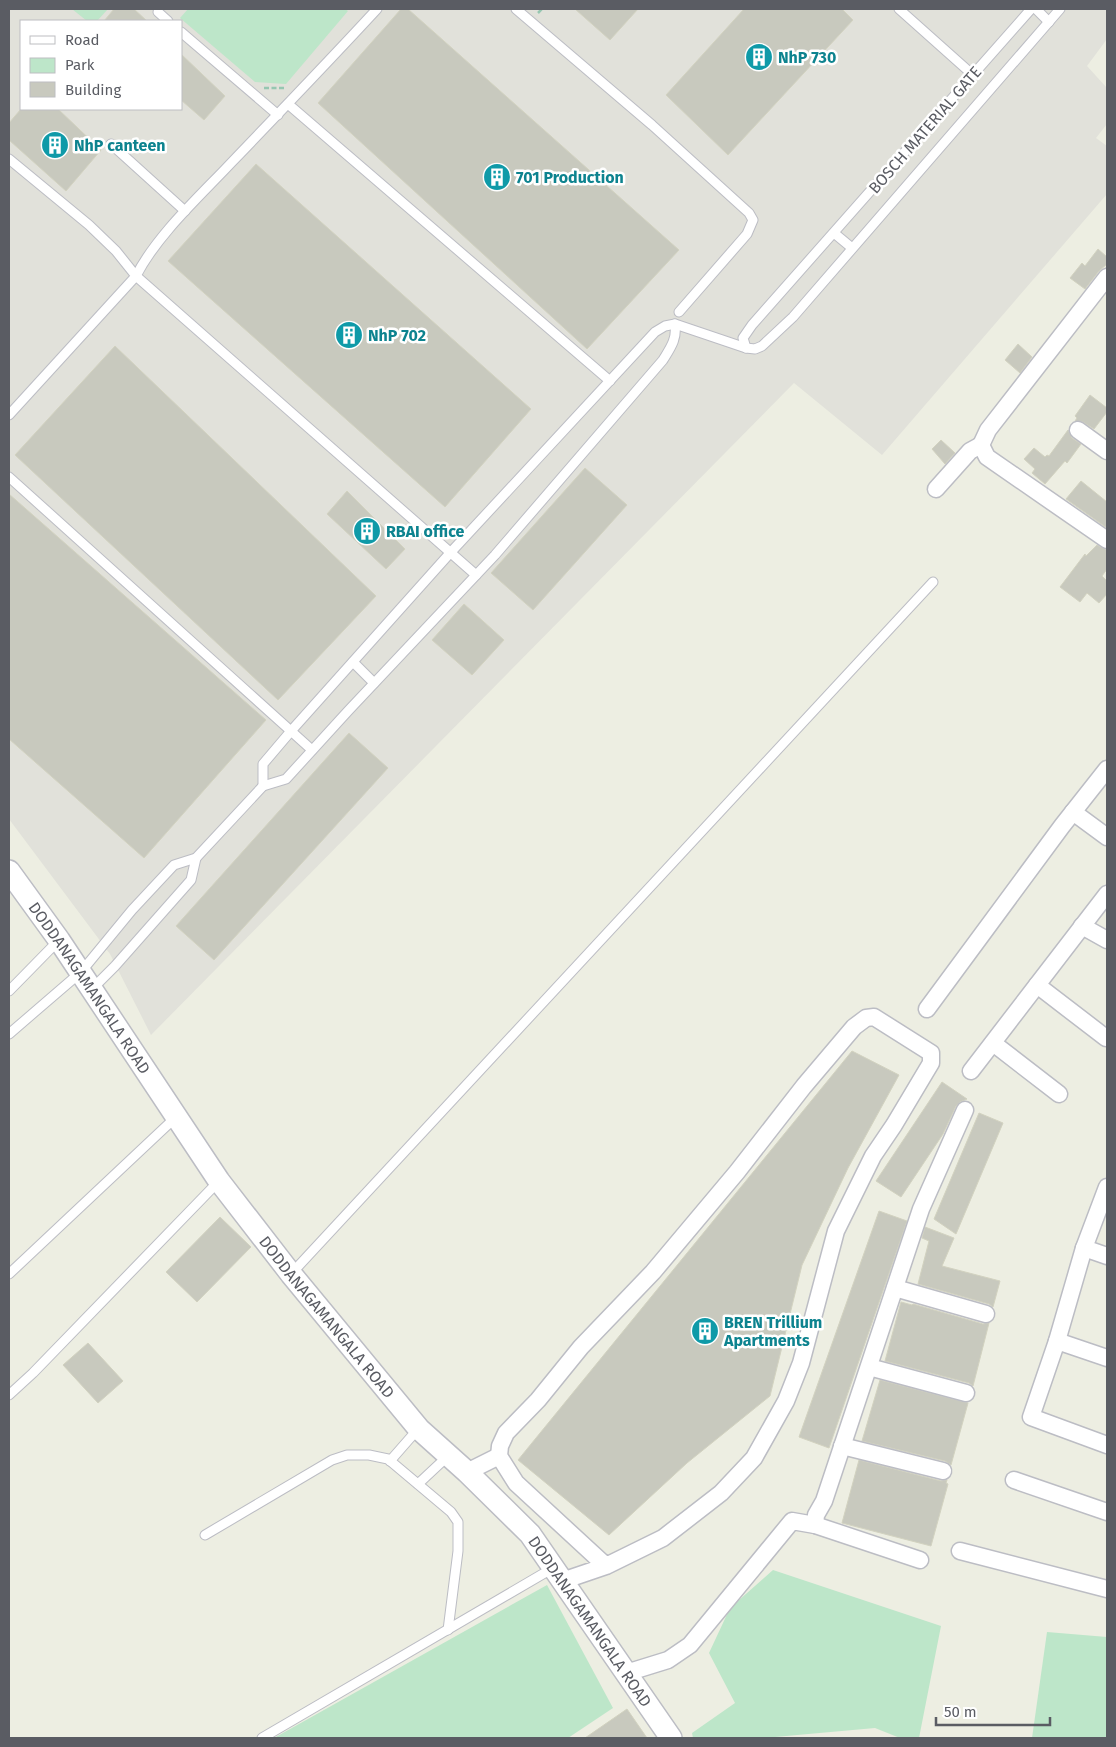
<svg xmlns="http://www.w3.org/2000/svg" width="1116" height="1747" font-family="'Fira Sans',sans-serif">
  <rect width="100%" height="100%" fill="#edeee2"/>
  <path fill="#e1e1da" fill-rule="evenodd" d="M9,9h1098v30l-20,27 20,22v36l-11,14 11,8v48l-225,261 -88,-72 -643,652 -41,-81 -101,-135zM21,21h160v88h-160z"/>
  <g fill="#bde6c9">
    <path d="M72,9h36l-11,12h-10z"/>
    <path d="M188,9h157l3,2 -62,73 -31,-2 -75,-64z"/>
    <path d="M773,1570l168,56 -22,112h-19l-25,-10 -111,10h-71l-1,-5 43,-30 -26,-50 21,-45z"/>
    <path d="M547,1585l66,123 -45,30h-294z"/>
    <path d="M1047,1632l60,5v101h-75z"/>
  </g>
  <g fill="#c8c9be" stroke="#d2d2c0">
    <path d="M114,9h20l13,12h-43z"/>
    <path d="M401,9h7l271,241 -92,99 -269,-246z"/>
    <path d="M575,9h63l-28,31z"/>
    <path d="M744,9h98l11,11 -125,135 -62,-60z"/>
    <path d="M181,54l44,42 -21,24 -23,-20z"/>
    <path d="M21,109h37l43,41 -35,41 -57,-51v-17z"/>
    <path d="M256,164l275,245 -86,98 -277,-246z"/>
    <path d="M1098,249l9,8v7l-8,7 -14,18 -15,-11 12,-15 3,3z"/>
    <path d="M1018,344l14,13 -12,16 -15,-13z"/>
    <path d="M115,346l261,250 -98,104 -263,-245z"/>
    <path d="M1090,395l17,13v4l-13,17 -11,-7 -8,-1 2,-3 -2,-2z"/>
    <path d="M1068,430l4,8 9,6 -14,19 -2,-2 -20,23 -13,-11 3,-4 -11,-10 10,-11 11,9 2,-2 2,1z"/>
    <path d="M941,440l14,13 -10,11 -13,-15z"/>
    <path d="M585,468l42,37 -94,105 -42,-37z"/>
    <path d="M1081,481l26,21v26l-41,-29z"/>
    <path d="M347,491l58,58 -19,20 -59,-55z"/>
    <path d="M9,494l257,226 -122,138 -135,-119z"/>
    <path d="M1097,545l10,5v19l-5,7 5,5v13l-8,9 -12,-10 -7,9 -20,-15 25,-33 1,2z"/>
    <path d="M464,604l40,36 -32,35 -40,-35z"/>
    <path d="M349,733l39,35 -174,192 -38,-34z"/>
    <path d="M852,1051l47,24 -51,93 -46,97 -32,131 -83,67 -78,72 -91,-75z"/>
    <path d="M942,1082l25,17 -7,3 -4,4 -13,28 -42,63 -25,-16z"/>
    <path d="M979,1113l24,10 -47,111 -22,-15z"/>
    <path d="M879,1211l28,10 -78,227 -30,-11z"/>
    <path d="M220,1217l31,30 -54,55 -31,-30z"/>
    <path d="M925,1227l29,11 -12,28 58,15 -7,26 -4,-3 -71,-20 11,-43 -7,-3z"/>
    <path d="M901,1302l11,3 1,-1 70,20 6,-1 -16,63 -4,-3 -84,-22z"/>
    <path d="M88,1343l35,38 -25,22 -35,-38z"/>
    <path d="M880,1380l88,23 -17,62 -6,-4 -83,-20z"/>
    <path d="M859,1460l82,21 6,-1 -1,3 2,1 -17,62 -89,-23z"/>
    <path d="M627,1709l20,29h-62z"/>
  </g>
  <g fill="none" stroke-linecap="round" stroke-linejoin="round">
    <g stroke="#bcbdc4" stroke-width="11">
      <g id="service">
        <path d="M377,9c-48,52 -97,103 -146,154 -32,34 -74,72 -95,113l340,299"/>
        <path d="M516,9l136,116 97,88 4,7 -6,14 -68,78"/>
        <path d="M899,9l74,66"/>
        <path d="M1036,9l13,13"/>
        <path d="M158,12l10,9"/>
        <path d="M181,32l97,83"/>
        <path d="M288,104l322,277"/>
        <path d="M111,144l74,67"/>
        <path d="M9,159l80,66 27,26 20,25 -127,139"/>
        <path d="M834,233l18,15"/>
        <path d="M746,348l-3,-10 9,-13 279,-316"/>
        <path d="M9,477l303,273"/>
        <path d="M353,662l21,21"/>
        <path d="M263,786v-22l28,-33 160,-179 204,-220 10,-6 10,-2 71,24 9,1 7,-3 31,-29 267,-308"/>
        <path d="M92,989l23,-23 76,-86 5,-22"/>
        <path d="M9,991l50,-51"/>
        <path d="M9,1034l72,-62 51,-62 42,-45 22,-7 67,-72 23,-7 62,-68 147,-156 168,-195c8,-13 14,-21 12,-36"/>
        <path d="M9,1274l167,-157"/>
        <path d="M291,1274l642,-692"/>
        <path d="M9,1395l24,-22 186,-192"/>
        <path d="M390,1461l28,-32"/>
        <path d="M418,1484l31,-29"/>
        <path d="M205,1535l127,-75 15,-5h22l19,4 63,53 7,10v29l-10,79"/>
        <path d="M262,1738l291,-170"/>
      </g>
    </g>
    <g stroke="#bcbdc4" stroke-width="19">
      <g id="minor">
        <path d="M1107,277l-119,153 -7,15 6,12 120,83"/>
        <path d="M1078,430l29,21"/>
        <path d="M936,489l34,-38 11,-6"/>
        <path d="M1073,812l34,25"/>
        <path d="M1082,926l25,14"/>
        <path d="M1037,985l69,53"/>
        <path d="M927,1009l135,-183 45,-57"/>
        <path d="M993,1043l66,51"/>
        <path d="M971,1071l136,-177"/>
        <path d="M1084,1248l23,8"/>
        <path d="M895,1288l91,26"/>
        <path d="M1057,1341l27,-93 23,-61"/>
        <path d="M1107,1358l-50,-17 -26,76 76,28"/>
        <path d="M869,1367l97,26"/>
        <path d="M842,1446l101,25"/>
        <path d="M467,1472l32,-16"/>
        <path d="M1014,1480l93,32"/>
        <path d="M815,1525l1,-10 8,-14 97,-292 44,-99"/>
        <path d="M960,1551l147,38"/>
        <path d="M562,1581l44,-15 57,-28 58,-45 33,-35 32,-57 15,-38 35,-132 37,-75 21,-31 37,-62v-10l-57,-36 -8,1 -12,9 -50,59 -67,86 -84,100 -72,75 -43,53 -32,33 -6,13 -1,10 17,27 90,83"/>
        <path d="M626,1673l42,-13 22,-15 102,-124 23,4 105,35"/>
      </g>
    </g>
    <g stroke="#bcbdc4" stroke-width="24">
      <g id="tertiary">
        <path id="s1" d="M9,871l50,69 160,241 72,93 128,155 48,43 63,62 141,204"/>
      </g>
    </g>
    <g stroke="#96c7b1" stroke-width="2.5" stroke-dasharray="5 2.5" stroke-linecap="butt">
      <path d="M538,13l4,-4"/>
      <path d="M264,88h22"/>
    </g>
    <use href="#service" stroke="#fff" stroke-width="9"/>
    <use href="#minor" stroke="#fff" stroke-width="16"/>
    <use href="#tertiary" stroke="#fff" stroke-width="21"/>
  </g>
  <defs>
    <g id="building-disc" transform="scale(1.4375)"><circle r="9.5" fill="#0f9aa8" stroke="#fff"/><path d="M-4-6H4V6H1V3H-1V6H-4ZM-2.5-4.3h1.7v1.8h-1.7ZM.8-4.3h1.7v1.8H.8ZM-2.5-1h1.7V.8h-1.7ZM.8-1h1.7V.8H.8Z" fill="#fff"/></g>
  </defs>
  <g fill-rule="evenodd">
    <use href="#building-disc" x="759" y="57"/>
    <use href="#building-disc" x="55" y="145"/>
    <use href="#building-disc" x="497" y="177"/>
    <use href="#building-disc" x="349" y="335"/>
    <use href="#building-disc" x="367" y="531"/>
    <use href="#building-disc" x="705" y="1331"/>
  </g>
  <g text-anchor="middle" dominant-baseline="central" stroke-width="5" stroke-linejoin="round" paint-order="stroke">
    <g font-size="16" font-weight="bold" fill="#0d838f" stroke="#fff" text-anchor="start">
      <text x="778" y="57">NhP 730</text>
      <text x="74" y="145">NhP canteen</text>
      <text x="516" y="177">701 Production</text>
      <text x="368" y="335">NhP 702</text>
      <text x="386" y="531">RBAI office</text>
      <text x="724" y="1322">BREN Trillium<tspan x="724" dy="18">Apartments</tspan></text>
    </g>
    <g font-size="16" fill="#5a5c63" stroke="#fff">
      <text transform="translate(925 130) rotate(-49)">BOSCH MATERIAL GATE</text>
      <text stroke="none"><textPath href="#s1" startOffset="142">DODDANAGAMANGALA ROAD</textPath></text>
      <text stroke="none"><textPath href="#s1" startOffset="548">DODDANAGAMANGALA ROAD</textPath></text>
      <text stroke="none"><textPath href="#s1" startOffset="952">DODDANAGAMANGALA ROAD</textPath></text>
    </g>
  </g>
  <rect width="1116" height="1747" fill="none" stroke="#5a5c63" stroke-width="20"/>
  <rect x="20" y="20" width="162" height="90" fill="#ffffff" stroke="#bdbec1"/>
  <rect x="30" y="36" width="25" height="8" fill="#ffffff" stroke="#bdbec1"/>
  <text x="65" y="45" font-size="15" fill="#5a5c63">Road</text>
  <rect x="30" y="58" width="25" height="15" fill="#bde6c9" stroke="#bdbec1"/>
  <text x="65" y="70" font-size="15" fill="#5a5c63">Park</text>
  <rect x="30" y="82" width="25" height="15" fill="#c8c9be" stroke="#bdbec1"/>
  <text x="65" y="95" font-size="15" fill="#5a5c63">Building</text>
  <path d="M936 1717v8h114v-8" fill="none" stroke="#5a5c63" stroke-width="2.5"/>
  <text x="944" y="1717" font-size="15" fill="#5a5c63" stroke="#ffffff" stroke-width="4" paint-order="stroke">50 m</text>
</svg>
